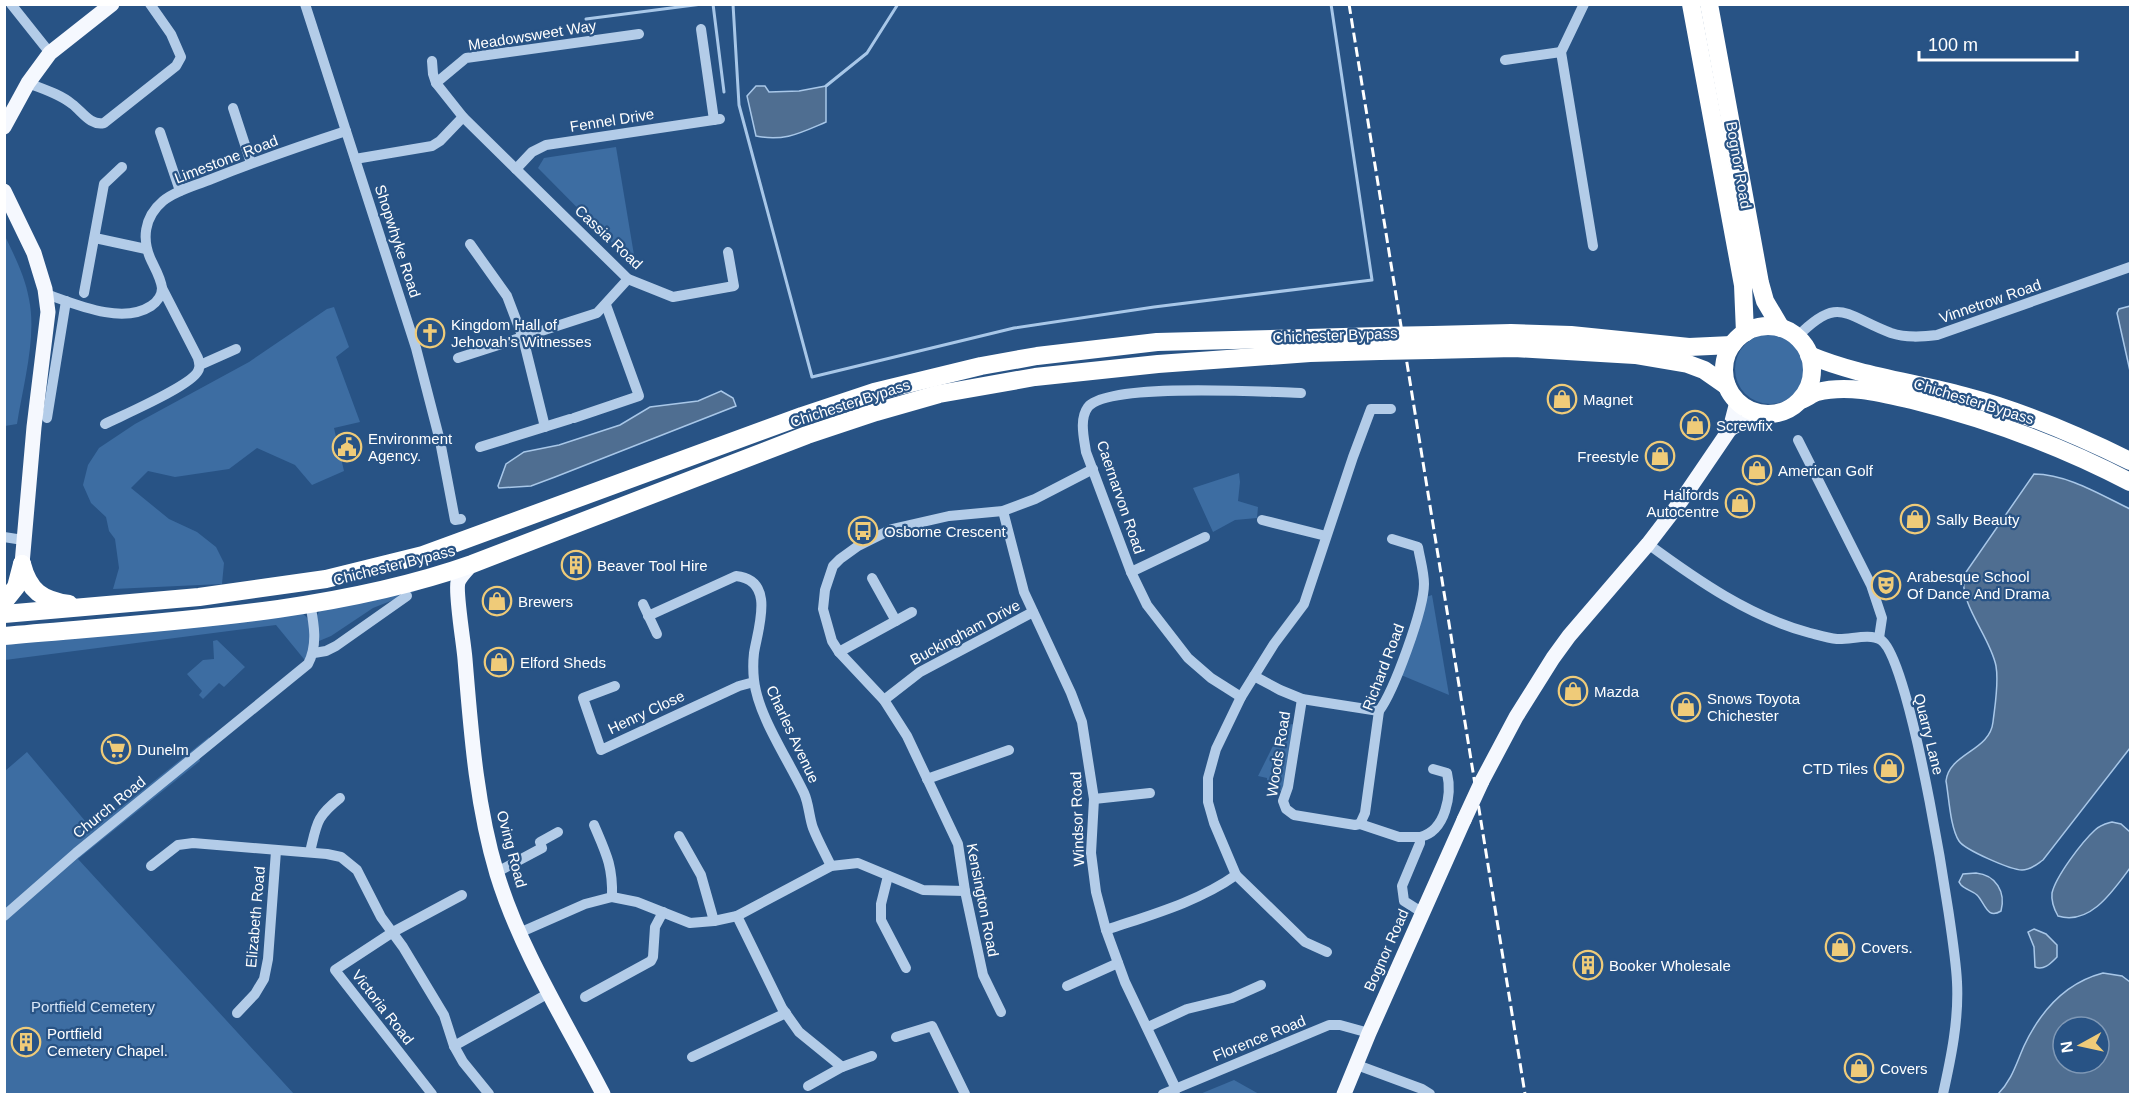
<svg xmlns="http://www.w3.org/2000/svg" width="2135" height="1099" font-family="Helvetica,sans-serif">
  <rect width="100%" height="100%" fill="#285385"/>
  <g fill="#3d6da2">
    <path d="M616,147l18,108 -5,5 -91,-92 6,-10z"/>
    <path d="M4,234c10,21 21,42 25,65 8,38 -6,86 -12,125l-12,2z"/>
    <path d="M334,307l15,40 -13,10 24,65 -26,6 10,43 -32,14 -17,-20 -38,-17 -28,21 -54,8 -27,-6 -17,17 38,31 28,13 19,15 8,16 -2,21 -109,5 6,-21 -4,-29 -6,-8 -3,-14 -15,-14 -8,-18 5,-20 11,-17 36,-24 114,-62 78,-53z"/>
    <circle cx="1770" cy="369" r="35"/>
    <path d="M1239,473l1,9 -2,19 20,6 -1,11 -22,2 -22,12 -20,-44z"/>
    <path d="M426,587l-53,21 -42,28 -12,5 -3,-24 4,-7z"/>
    <path d="M1432,595l17,100 -48,-20 25,-78z"/>
    <path d="M299,611c21,13 13,34 9,53l-32,-39 -271,35 -1,-20z"/>
    <path d="M217,640l28,27 -21,20 -5,-4 -16,16 -4,-4 3,-4 -15,-17 16,-14 11,-1 -1,-18z"/>
    <path d="M1294,724l-9,61 -3,8 -5,-6 -10,-3v-6l-9,-2 22,-44 5,-7z"/>
    <path d="M209,737l4,6 -15,11 2,7 -122,98 216,235h-289l-1,-178 4,-3 -3,-5v-137l22,-19 64,76 33,-23z"/>
    <path d="M1234,1080l25,14h-59z"/>
  </g>
  <g fill="#4f6e91" stroke="#a8c7e8" stroke-width="1.5" fill-rule="evenodd">
    <path d="M756,86h9l4,6 30,-1 27,-5v36c-26,11 -42,20 -70,14l-9,-40z"/>
    <path d="M2130,306v65l-13,-58 2,-4z"/>
    <path d="M721,391l12,7 3,8 -181,71 -24,9 -32,2 -1,-2 8,-22 18,-12 35,-7 61,-20 30,-18 48,-6z"/>
    <path d="M2034,474c33,0 67,21 96,35v239l-87,112c-6,4 -12,10 -21,10 -11,0 -57,-20 -63,-29 -9,-14 -10,-44 -13,-60 3,-28 44,-30 47,-59 2,-17 6,-39 3,-56 -6,-30 -37,-61 -32,-91z"/>
    <path d="M2112,822l9,2 9,8v36c-17,23 -40,58 -72,48 -4,-7 -7,-14 -6,-23 4,-17 30,-51 43,-63 5,-5 10,-6 17,-8z"/>
    <path d="M1976,873c20,2 30,19 25,38 -14,9 -16,-8 -24,-16 -4,-4 -11,-5 -16,-10l-2,-3 4,-8z"/>
    <path d="M2034,929l12,5 11,11v12c-6,6 -13,14 -22,10l-1,-20 -6,-15z"/>
    <path d="M2103,973l19,3 8,6v112h-132c14,-14 18,-30 26,-48 16,-34 41,-63 79,-73zM2063,1027h36v36h-36z"/>
  </g>
  <g fill="none" stroke-linecap="round" stroke-linejoin="round">
    <g stroke="#a8c7e8" stroke-width="3">
      <path d="M713,4l11,88"/>
      <path d="M733,4l6,101 73,272 202,-49 140,-21 218,-27 -41,-276"/>
      <path d="M586,19l116,-15"/>
      <path d="M826,86l41,-33 31,-49"/>
    </g>
    <g stroke="#b3cce8" stroke-width="10">
      <path d="M11,4l39,49"/>
      <path d="M305,4l111,344 24,93 15,79 6,-1"/>
      <path d="M1584,4l-23,48 32,194"/>
      <path d="M701,29l13,91"/>
      <path d="M1505,60l56,-8"/>
      <path d="M432,61l1,13 3,9 27,34 165,162 45,18 61,-11 -6,-34"/>
      <path d="M28,83c15,6 32,11 44,21 10,7 18,22 32,19l72,-57 5,-9 -10,-23 -21,-30"/>
      <path d="M436,83l30,-25 173,-24"/>
      <path d="M233,108l18,55"/>
      <path d="M160,132l20,59"/>
      <path d="M355,159l77,-13 8,-5 23,-24"/>
      <path d="M516,169l16,-17 14,-7 174,-26"/>
      <path d="M95,238l51,11"/>
      <path d="M470,244l37,52 16,42 22,89"/>
      <path d="M84,293l20,-109 18,-17"/>
      <path d="M46,294c29,10 76,31 105,12 6,-4 11,-11 11,-18 -1,-9 -6,-18 -10,-26 -11,-22 -8,-45 11,-61 12,-10 31,-15 46,-21 45,-18 91,-34 137,-49"/>
      <path d="M1797,337c42,-43 48,-21 94,-4 15,5 30,4 46,2l193,-68"/>
      <path d="M458,358l139,-45 31,-34"/>
      <path d="M200,365l36,-16"/>
      <path d="M47,418l19,-117"/>
      <path d="M574,418l65,-22 -33,-91"/>
      <path d="M105,424c18,-9 86,-38 93,-53 3,-5 1,-8 0,-13l-36,-70"/>
      <path d="M1798,440l73,145 11,33 -3,20"/>
      <path d="M480,447l90,-28"/>
      <path d="M1003,511l21,81 47,101 11,29 12,77 -3,54 5,39 10,38 19,52 51,107"/>
      <path d="M1262,520l64,16"/>
      <path d="M4,537l19,3"/>
      <path d="M1648,544c49,36 102,73 162,89 8,2 18,5 27,6 13,1 32,-6 44,1 30,19 74,296 76,342 2,38 -6,76 -14,112"/>
      <path d="M1131,572l74,-35"/>
      <path d="M872,578l24,43"/>
      <path d="M643,604l14,30"/>
      <path d="M648,616l88,-40c40,4 22,52 18,77 -1,9 -1,18 0,27 4,36 34,79 50,113 5,11 5,24 9,35 5,13 12,25 18,38"/>
      <path d="M839,652l73,-40"/>
      <path d="M314,653l12,-2 10,-5 71,-50"/>
      <path d="M1254,676l26,14 22,9 77,12"/>
      <path d="M615,686l-32,12 18,52 138,-64 15,-4"/>
      <path d="M1241,697l-30,-19 -23,-20 -41,-53 -16,-33 -45,-120c-2,-14 -7,-33 2,-45 20,-25 178,-15 213,-14"/>
      <path d="M1302,699l-14,88 -5,14 3,8 8,6 61,10 5,-1 39,13h21v6l-18,43 2,15 19,12"/>
      <path d="M884,700l36,-28 113,-60"/>
      <path d="M927,779l82,-29"/>
      <path d="M1094,799l56,-6"/>
      <path d="M1360,824l5,-11 14,-102c15,-20 45,-102 45,-127 0,-12 -4,-25 -6,-37l-26,-8"/>
      <path d="M594,825c12,28 19,41 18,72"/>
      <path d="M679,836l22,39 13,46"/>
      <path d="M1420,837c26,-6 32,-43 27,-64l-14,-4"/>
      <path d="M310,852c7,-29 6,-35 30,-54"/>
      <path d="M151,866l27,-21 15,-2 134,11 14,3 16,13 24,47 22,30 41,68 10,31 9,16 26,32"/>
      <path d="M497,872l45,-24 -2,-6 18,-10"/>
      <path d="M888,876l-7,28v16l25,48"/>
      <path d="M4,916l72,-63 232,-189c10,-19 6,-40 2,-61"/>
      <path d="M737,916l45,92 17,24 43,35 30,-11"/>
      <path d="M1106,930c44,-15 92,-28 130,-55"/>
      <path d="M519,933l66,-29 27,-7 25,5 53,21 24,-2 23,-5 94,-50 27,-3 65,27 42,1"/>
      <path d="M1327,952l-22,-10 -69,-67 -22,-52 -6,-21v-24l8,-29 25,-52 33,-53 30,-40 49,-147 18,-48h20"/>
      <path d="M1067,986l51,-23"/>
      <path d="M585,997l66,-36 2,-4 2,-30 8,-15"/>
      <path d="M1001,1012l-18,-37 -18,-84 -7,-47 -51,-108 -23,-36 -45,-48 -7,-11 -9,-32 2,-19 8,-24 7,-7 18,-13 34,-17 57,-13 54,-5 32,-12 58,-30"/>
      <path d="M237,1013l18,-19 9,-15 4,-20 8,-108"/>
      <path d="M1148,1027l39,-18 45,-11 29,-13"/>
      <path d="M896,1037l36,-11 33,68"/>
      <path d="M454,1046l95,-53"/>
      <path d="M692,1057l94,-44"/>
      <path d="M1357,1065l65,24 8,5"/>
      <path d="M808,1086l34,-19"/>
      <path d="M432,1094l-97,-124 58,-38 69,-37"/>
      <path d="M1163,1094l166,-69h11l29,8"/>
    </g>
    <g stroke="#f5f8fe" stroke-width="15">
      <path d="M4,127l24,-44 22,-30 62,-49"/>
      <path d="M4,191l30,62 11,36 3,23 -14,115 -12,137"/>
      <path d="M1730,429l7,-4 31,-10"/>
      <path d="M472,564c-5,6 -11,11 -14,18 -3,10 6,63 7,77 6,72 11,145 32,215 24,78 69,148 106,220"/>
      <path d="M1482,781l34,-64 37,-59 16,-22 79,-92 33,-43 49,-72 7,-27"/>
      <path d="M1344,1094l25,-61 95,-213"/>
    </g>
    <g stroke="#fff" stroke-width="18">
      <path d="M1691,4l52,281 2,48"/>
      <path d="M1709,4l51,279 5,18 16,27"/>
      <circle cx="1768" cy="370" r="44"/>
      <path d="M1433,335l78,-2 60,2 118,12 43,-2"/>
      <path d="M1431,350l83,-2 121,7 53,9 16,6 23,16"/>
      <path d="M1809,355c50,21 104,27 155,41 58,15 113,39 166,65"/>
      <path d="M1801,400c5,-2 11,-6 16,-8 31,-8 65,1 95,8 76,19 149,46 218,82"/>
      <path d="M22,564c7,27 20,36 47,40"/>
      <path d="M4,602l12,-15 6,-23"/>
      <path d="M4,614l195,-17 127,-18 97,-24 379,-139 72,-24 107,-26 56,-10 120,-14 223,-6"/>
      <path d="M4,636c152,-14 324,-21 468,-72l335,-129 69,-23 63,-18 96,-17 123,-13 152,-11 70,-2"/>
    </g>
    <path stroke="#fff" stroke-width="3" stroke-dasharray="10 4.5" stroke-linecap="butt" d="M1349,4l176,1090"/>
    <path stroke="#f5f8fe" stroke-width="15" d="M1464,820l18,-39"/>
    <g stroke="#fff" stroke-width="18">
      <path d="M1380,336l53,-1"/>
      <path d="M1380,351l51,-1"/>
    </g>
  </g>
  <defs>
    <g id="church-ring" transform="scale(1.5)"><circle r="9.5" fill="#285385" stroke="#efcb79" stroke-width="1.5"/><path d="M-1.2-6h2.4v3.5h3.3v2.4h-3.3V6h-2.4V-.1h-3.3v-2.4h3.3Z" fill="#efcb79"/></g>
    <g id="shop-ring" transform="scale(1.5)"><circle r="9.5" fill="#285385" stroke="#efcb79" stroke-width="1.5"/><path d="M-5-2.5h2.3a2.7 3.5 0 0 1 5.4 0H5L5.5 6h-11ZM-1.5-2.5h3a1.5 2.3 0 0 0-3 0Z" fill="#efcb79"/></g>
    <g id="civic-ring" transform="scale(1.5)"><circle r="9.5" fill="#285385" stroke="#efcb79" stroke-width="1.5"/><path d="M-.6-6.5H3V-4.5H.6V-3L4-1V1h2V6H-6V1h2V-1L-.6-3ZM-1.2 2.5V6h2.4V2.5Z" fill="#efcb79"/></g>
    <g id="bus-ring" transform="scale(1.5)"><circle r="9.5" fill="#285385" stroke="#efcb79" stroke-width="1.5"/><path d="M-5-6H5V4H4V6H2V4H-2V6H-4V4H-5ZM-3.5-4V0h7V-4ZM-3.5 1.2v1.5H-2V1.2ZM2 1.2v1.5H3.5V1.2Z" fill="#efcb79"/></g>
    <g id="building-ring" transform="scale(1.5)"><circle r="9.5" fill="#285385" stroke="#efcb79" stroke-width="1.5"/><path d="M-4-6H4V6H1V3H-1V6H-4ZM-2.5-4.3h1.7v1.8h-1.7ZM.8-4.3h1.7v1.8H.8ZM-2.5-1h1.7V.8h-1.7ZM.8-1h1.7V.8H.8Z" fill="#efcb79"/></g>
    <g id="theatre-ring" transform="scale(1.5)"><circle r="9.5" fill="#285385" stroke="#efcb79" stroke-width="1.5"/><path d="M-5-5.5Q0-4 5-5.5V0Q5 5 0 6Q-5 5-5 0ZM-3.3-2.5H-1v1.5H-3.3ZM1-2.5H3.3v1.5H1ZM-2.8 1Q0 5.5 2.8 1Z" fill="#efcb79"/></g>
    <g id="supermarket-ring" transform="scale(1.5)"><circle r="9.5" fill="#285385" stroke="#efcb79" stroke-width="1.5"/><path d="M-6-5.5h2.5l.6 2H6L4.5 2H-2.5L-4.4-4H-6ZM-1.5 3.2a1.3 1.3 0 1 0 .1 0ZM3 3.2a1.3 1.3 0 1 0 .1 0Z" fill="#efcb79"/></g>
  </defs>
  <g fill-rule="evenodd">
    <use href="#church-ring" x="430" y="333"/>
    <use href="#shop-ring" x="1562" y="399"/>
    <use href="#shop-ring" x="1695" y="425"/>
    <use href="#civic-ring" x="347" y="447"/>
    <use href="#shop-ring" x="1660" y="456"/>
    <use href="#shop-ring" x="1757" y="470"/>
    <use href="#shop-ring" x="1740" y="503"/>
    <use href="#shop-ring" x="1915" y="519"/>
    <use href="#bus-ring" x="863" y="531"/>
    <use href="#building-ring" x="576" y="565"/>
    <use href="#theatre-ring" x="1886" y="585"/>
    <use href="#shop-ring" x="497" y="601"/>
    <use href="#shop-ring" x="499" y="662"/>
    <use href="#shop-ring" x="1573" y="691"/>
    <use href="#shop-ring" x="1686" y="707"/>
    <use href="#supermarket-ring" x="116" y="749"/>
    <use href="#shop-ring" x="1889" y="768"/>
    <use href="#shop-ring" x="1840" y="947"/>
    <use href="#building-ring" x="1588" y="965"/>
    <use href="#building-ring" x="26" y="1042"/>
    <use href="#shop-ring" x="1859" y="1068"/>
  </g>
  <g text-anchor="middle" dominant-baseline="central" stroke-width="4.5" stroke-linejoin="round" paint-order="stroke">
    <g font-size="15" fill="#fff" stroke="#285385">
      <text transform="translate(532 35) rotate(-9)">Meadowsweet Way</text>
      <text transform="translate(612 120) rotate(-9)">Fennel Drive</text>
      <text transform="translate(226 159) rotate(-21)">Limestone Road</text>
      <text transform="translate(1739 165) rotate(80)">Bognor Road</text>
      <text transform="translate(609 237) rotate(43)">Cassia Road</text>
      <text transform="translate(398 241) rotate(72)">Shopwhyke Road</text>
      <text transform="translate(1990 301) rotate(-19)">Vinnetrow Road</text>
      <text transform="translate(1335 335) rotate(-2)">Chichester Bypass</text>
      <text transform="translate(1974 401) rotate(17)">Chichester Bypass</text>
      <text transform="translate(850 403) rotate(-18)">Chichester Bypass</text>
      <text transform="translate(1121 497) rotate(71)">Caernarvon Road</text>
      <text transform="translate(394 565) rotate(-14)">Chichester Bypass</text>
      <text transform="translate(965 632) rotate(-28)">Buckingham Drive</text>
      <text transform="translate(1383 667) rotate(-69)">Richard Road</text>
      <text transform="translate(646 712) rotate(-25)">Henry Close</text>
      <text transform="translate(793 734) rotate(65)">Charles Avenue</text>
      <text transform="translate(1929 734) rotate(76)">Quarry Lane</text>
      <text transform="translate(1278 754) rotate(-81)">Woods Road</text>
      <text transform="translate(109 807) rotate(-39)">Church Road</text>
      <text transform="translate(1077 819) rotate(-92)">Windsor Road</text>
      <text transform="translate(512 849) rotate(75)">Oving Road</text>
      <text transform="translate(983 900) rotate(79)">Kensington Road</text>
      <text transform="translate(255 917) rotate(-85)">Elizabeth Road</text>
      <text transform="translate(1386 950) rotate(-66)">Bognor Road</text>
      <text transform="translate(383 1007) rotate(52)">Victoria Road</text>
      <text transform="translate(1259 1038) rotate(-22)">Florence Road</text>
    </g>
    <g font-size="15" fill="#fff" stroke="#285385" text-anchor="start">
      <text x="451" y="324">Kingdom Hall of<tspan x="451" dy="17">Jehovah's Witnesses</tspan></text>
      <text x="1583" y="399">Magnet</text>
      <text x="1716" y="425">Screwfix</text>
      <text x="368" y="438">Environment<tspan x="368" dy="17">Agency.</tspan></text>
      <text x="1639" y="456" text-anchor="end">Freestyle</text>
      <text x="1778" y="470">American Golf</text>
      <text x="1719" y="494" text-anchor="end">Halfords<tspan x="1719" dy="17">Autocentre</tspan></text>
      <text x="1936" y="519">Sally Beauty</text>
      <text x="884" y="531">Osborne Crescent</text>
      <text x="597" y="565">Beaver Tool Hire</text>
      <text x="1907" y="576">Arabesque School<tspan x="1907" dy="17">Of Dance And Drama</tspan></text>
      <text x="518" y="601">Brewers</text>
      <text x="520" y="662">Elford Sheds</text>
      <text x="1594" y="691">Mazda</text>
      <text x="1707" y="698">Snows Toyota<tspan x="1707" dy="17">Chichester</tspan></text>
      <text x="137" y="749">Dunelm</text>
      <text x="1868" y="768" text-anchor="end">CTD Tiles</text>
      <text x="1861" y="947">Covers.</text>
      <text x="1609" y="965">Booker Wholesale</text>
      <text x="47" y="1033">Portfield<tspan x="47" dy="17">Cemetery Chapel.</tspan></text>
      <text x="1880" y="1068">Covers</text>
    </g>
    <g font-size="15" fill="#d7e5f6" stroke="#285385">
      <text x="93" y="1006">Portfield Cemetery</text>
    </g>
  </g>
  <rect width="2135" height="1099" fill="none" stroke="#ffffff" stroke-width="12"/>
  <g transform="translate(2081 1045) rotate(262)"><circle r="28" fill="#285385" stroke="#7e98b6" stroke-width="1.5"/>
  <path d="M0-4.5L10 22L0 15L-10 22Z" fill="#efcb79"/>
  <text y="-9" font-size="16" font-weight="bold" text-anchor="middle" fill="#ffffff">N</text>
  </g>
  <path d="M1919 51v9h158v-9" fill="none" stroke="#ffffff" stroke-width="3"/>
  <text x="1928" y="51" font-size="18" fill="#ffffff" stroke="#285385" stroke-width="4.5" paint-order="stroke">100 m</text>
</svg>
